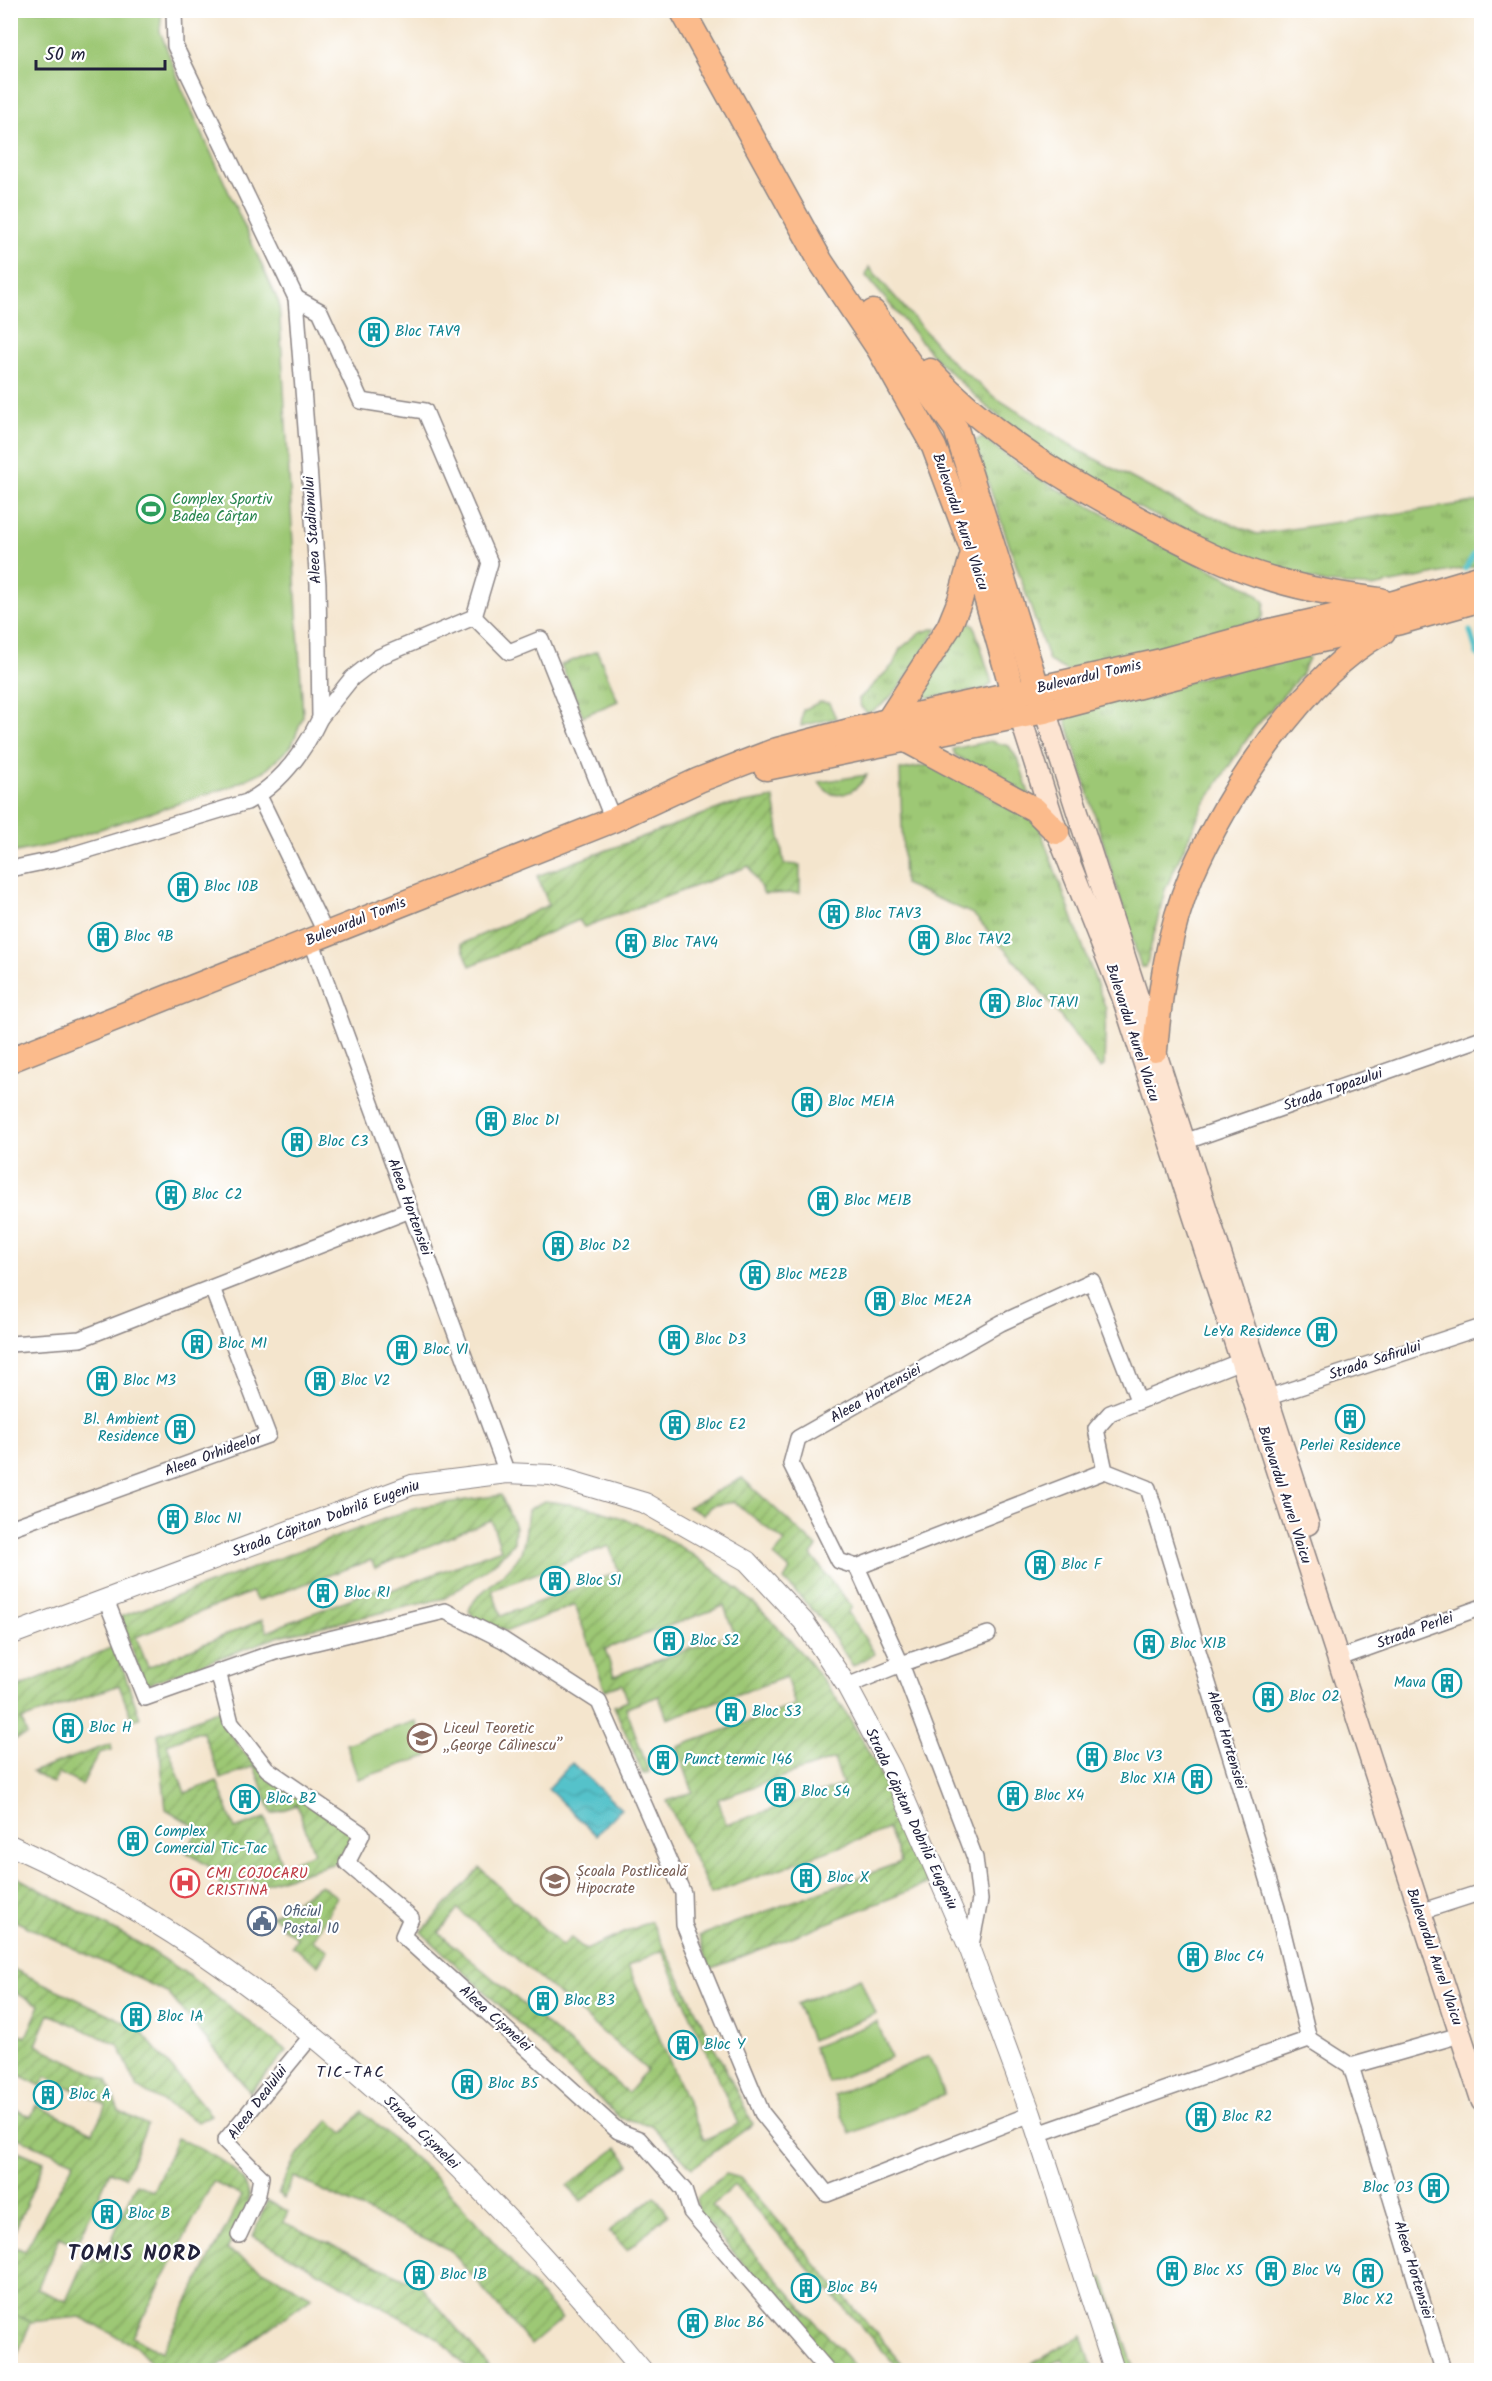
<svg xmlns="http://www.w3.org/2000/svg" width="1492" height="2381" font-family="Kalam,sans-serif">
  <defs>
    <pattern id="grass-tufts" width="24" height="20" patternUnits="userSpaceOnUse" patternTransform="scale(1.5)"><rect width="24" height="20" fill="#9dc874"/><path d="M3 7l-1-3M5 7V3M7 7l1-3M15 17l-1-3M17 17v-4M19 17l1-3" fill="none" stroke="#80a260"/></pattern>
    <pattern id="garden-furrows" width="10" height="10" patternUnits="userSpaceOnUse" patternTransform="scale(1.5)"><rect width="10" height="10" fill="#9dc874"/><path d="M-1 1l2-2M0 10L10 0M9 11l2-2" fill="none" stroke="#80a260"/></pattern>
    <pattern id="water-waves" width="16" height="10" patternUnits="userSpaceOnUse" patternTransform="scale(1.5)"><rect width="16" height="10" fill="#55c2ca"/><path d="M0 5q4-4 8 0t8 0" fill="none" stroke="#4aa6ae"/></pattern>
  </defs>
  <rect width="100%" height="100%" fill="#fff"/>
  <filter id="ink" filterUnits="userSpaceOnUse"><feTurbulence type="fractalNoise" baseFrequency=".0167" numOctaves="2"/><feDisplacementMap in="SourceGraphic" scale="12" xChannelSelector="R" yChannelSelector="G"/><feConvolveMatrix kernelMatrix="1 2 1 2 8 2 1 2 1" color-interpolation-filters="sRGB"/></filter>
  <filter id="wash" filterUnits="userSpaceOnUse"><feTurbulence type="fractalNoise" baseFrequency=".008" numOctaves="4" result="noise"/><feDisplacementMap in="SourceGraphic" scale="24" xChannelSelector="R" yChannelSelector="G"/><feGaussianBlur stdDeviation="1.35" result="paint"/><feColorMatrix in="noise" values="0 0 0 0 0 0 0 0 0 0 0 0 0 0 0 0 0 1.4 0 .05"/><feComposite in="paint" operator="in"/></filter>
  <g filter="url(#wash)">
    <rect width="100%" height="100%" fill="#f4e5cd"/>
    <g fill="url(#grass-tufts)" stroke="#607558" stroke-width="1.5">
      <path d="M869,267l82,94 42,35 87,55 103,54 74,29 224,-33v64l-109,22 -47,-4 -81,-23 -177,-88 -79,-64 -51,-48 -71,-84z"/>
      <path d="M982,437l50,38 135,73 84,41 14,13 -2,15 -9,7 -187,47 -18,-10 -75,-219z"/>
      <path d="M969,622l5,4 18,57 -7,6 -56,9 -6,-6 41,-68z"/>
      <path d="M932,629h5c-16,24 -43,77 -70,84l-6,-6 -2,-8 34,-34 7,-16 20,-16z"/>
      <path d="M597,651l21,50 -35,15 -22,-51z"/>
      <path d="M1303,651l6,7 -8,17 -48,55 -49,74 -39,86 -19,77h-5l-77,-253z"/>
      <path d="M820,702l9,1 7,15 -35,8 2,-16z"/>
      <path d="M990,741l19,5 10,15 11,36 -75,-42 -2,-6z"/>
      <path d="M934,764l104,60 68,185 -2,57 -4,2 -68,-88 -59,-66 -69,-30 -4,-114z"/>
      <path d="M867,775c-11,18 -34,30 -48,7z"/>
      <path d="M1103,2277l32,93h-13l-29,-90z"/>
      <path d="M11,2313l20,9 -20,48z"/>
    </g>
    <g fill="url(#garden-furrows)" stroke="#607558" stroke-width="1.5" fill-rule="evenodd">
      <path d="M774,798l10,66 16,1v28l-36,1 -15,-28 -165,61 -5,-7 -109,46 -9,-22 88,-39 -12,-29 189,-70z"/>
      <path d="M742,1478l75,69 -6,8 41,52 -4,5 27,42 -22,12 -30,-45 -39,-41 6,-10 -16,-14 11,-14 -51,-40 -23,4 -8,9 -15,-8z"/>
      <path d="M501,1495l14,32 -1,16 -17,18 -52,37 -165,38 -135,49 -25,-68 297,-110zM491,1520l10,29 -120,45 -3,-6 -111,43 -5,-11 -114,47 -12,-30 116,-45 5,9 114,-41 4,8z"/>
      <path d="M544,1501c16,2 34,4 50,8 92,24 176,100 232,175 45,59 73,132 103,199l-219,86 -11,-33 202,-74 -13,-33 -177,65 -44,-93 26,-9 -16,-45 118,-42 -9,-28 -119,42 -8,-23 -33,12 23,64 -6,2 -29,-68 14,-5 -6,-17 -17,6 -30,-85 -68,26 -32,-13 -6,-7c6,-20 38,-34 50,-55 7,-12 7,-32 9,-46zM609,1546l10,26 -118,44 -9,-26zM724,1606l10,27 -120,43 -9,-27zM834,1759l9,26 -117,40 -8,-26z"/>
      <path d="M115,1646l25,72 -8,2 -13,-35 -97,35 5,15 -16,6v-59l3,7z"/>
      <path d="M219,1710c22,61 85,90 137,124l-17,28 -78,23 -13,-6 -16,13 -13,-8 4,-9 -37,-23 13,-23 -33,-20 -8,-75zM202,1731l19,48 33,-13 18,48 25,-9 17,48 -32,12 -17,-47 -30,11 -18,-48 -32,12 -18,-49z"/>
      <path d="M111,1744l1,6 -13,3 -17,32 -23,-12 -6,11 -21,-12z"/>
      <path d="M480,1868l82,78 9,-8 15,12 65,-29 102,203 -61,44 -41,-43 -31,-7 -199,-186zM458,1909l189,161 -19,23 -189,-160zM662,1950l76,174 -34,16 -76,-174z"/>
      <path d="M11,1874l133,72 40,26 103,79 -37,41 -83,-100 -156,-73z"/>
      <path d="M321,1885l16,12 -24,44 15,9 -10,15 -26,-19 5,-8 -16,-12 2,-3 -12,-7z"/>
      <path d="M11,1968l127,60 73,87 -13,7 -60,-34 -20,-43 -69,-31 -13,31 71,35 12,31 28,14 -22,52 -15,-6 -33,74 -17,-8 -23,52 29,12 20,-45 16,6 34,-78 17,7 24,-53c22,10 78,33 71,65 -4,16 -14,32 -21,47l85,47 -99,73h-64l3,-6 -17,-18 -55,-29 -49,5 -20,-9v-68l14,6 49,-89 -63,-27 -1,-28 21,10 5,-12 57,27 13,-27 -60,-29 -5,10 -30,-15v-41l15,7 14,-32 -29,-14zM213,2182l29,14 -80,156 -29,-15z"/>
      <path d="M362,2111l75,67 125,141 -31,26 -81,-95 -156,-73 -10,21 -6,-4 17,-36 34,-38 15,13z"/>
      <path d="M11,2148l33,14 -30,71 -4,-2z"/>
      <path d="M617,2148l13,16 -49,37 -14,-15z"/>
      <path d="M725,2174l16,4 167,192h-8l-166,-185 -22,21 146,164h-23l-136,-157 -3,-14z"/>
      <path d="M655,2196l13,18 -41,36 -18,-19z"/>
      <path d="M267,2201l21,10 -5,11 138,64 71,84h-23l-29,-31 -187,-103z"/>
      <path d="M1082,2335l11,35h-26l-4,-10 -22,6 1,4h-22z"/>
    </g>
    <g fill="#9dc874" stroke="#607558" stroke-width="1.5">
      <path d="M11,10l151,1 -2,20 22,58 97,214 24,413 -11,29 -26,25 -34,16 -181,59 -40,8z"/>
      <path d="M416,1721l12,35 -70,23 -12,-35z"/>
      <path d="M860,1978l15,36 -64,26 -14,-36z"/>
      <path d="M877,2022l14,35 -63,26 -15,-36z"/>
      <path d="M929,2056l15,39 -94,39 -16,-39z"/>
    </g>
    <path fill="url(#water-waves)" stroke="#3c7282" stroke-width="1.5" d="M572,1763l49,46 -25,26 -48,-46z"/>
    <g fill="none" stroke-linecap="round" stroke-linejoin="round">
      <g stroke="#55c2ca" stroke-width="5">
        <path d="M1465,569l9,-15 8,-5"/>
        <path d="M1470,631l7,23 5,4"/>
      </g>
    </g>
  </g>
  <g filter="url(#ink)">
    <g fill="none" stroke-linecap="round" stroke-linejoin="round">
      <g stroke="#8b8484" stroke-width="18">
        <g id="minor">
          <path d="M296,298l24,13 41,90 64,10 65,152 -16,54 -95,40 -27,21 -32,40"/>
          <path d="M474,617l35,35 32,-13 72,181"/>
          <path d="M259,796l67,138"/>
          <path d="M10,869l48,-10 189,-57c33,-18 57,-50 73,-84l-2,-134 -22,-286 -121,-252 -1,-36"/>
          <path d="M311,940l196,533"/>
          <path d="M1184,1142l298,-104"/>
          <path d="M10,1344l70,-5 330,-129"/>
          <path d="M1241,1361l-131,52 -14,16 9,42 43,17 129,420 32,131"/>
          <path d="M1269,1397l213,-70"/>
          <path d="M10,1528l258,-93 -56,-147"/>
          <path d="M857,1567l-18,-6 -48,-97 7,-26 203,-115 91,-42 46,119"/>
          <path d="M106,1600l39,98 130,-46 170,-41 58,29 96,62 84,191 1,32 78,188 65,81 204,-80"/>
          <path d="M1348,1655l134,-48"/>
          <path d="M218,1671l13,52 36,46 95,65 -15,29 64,55 -8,18 215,195 21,8 45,51 7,22 136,158"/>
          <path d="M847,1686l54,-22 87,-30"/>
          <path d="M1429,1909l53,-17"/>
          <path d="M970,1950l10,-50 -5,-42 -74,-194 -44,-97 248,-96"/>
          <path d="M1351,2066l92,304"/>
          <path d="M1038,2134l271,-95 42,27 109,-31"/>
          <path d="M239,2235l19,-41 3,-17 -36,-36 88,-107"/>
        </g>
      </g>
      <g stroke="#8b8484" stroke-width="22">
        <g id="tertiary">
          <path d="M10,1635l402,-150 95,-12 44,2 94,28 102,58 57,61 43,64 45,84 78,180 61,164 83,256"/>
          <path d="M10,1845c254,115 456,314 632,525"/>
        </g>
      </g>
      <g stroke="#8b8484" stroke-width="24">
        <g id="secondary">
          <path d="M1045,711l263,813"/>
          <path d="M1020,716l37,116 65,163 360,1106"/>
        </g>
      </g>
      <g stroke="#8b8484" stroke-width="27">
        <g id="primary">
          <path d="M682,10l139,252 58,87 55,98 39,104 45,159"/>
          <path d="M873,312l83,117 86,274"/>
          <path d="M930,371c62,66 138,111 218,153 40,21 81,43 125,55 35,11 71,16 107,21"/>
          <path d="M888,721l61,-94 11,-27 13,-47"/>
          <path d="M904,739l130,70 23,23"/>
          <path d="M766,768l279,-57 228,-60 127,-29 82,-23"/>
          <path d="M1155,1050c5,-59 13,-119 36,-174 34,-80 114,-201 192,-244"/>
          <path d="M10,1060l603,-240 86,-40 78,-30 102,-27 278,-61 113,-31 124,-28 88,-26"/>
        </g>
      </g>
      <use href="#minor" stroke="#fff" stroke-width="15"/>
      <use href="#tertiary" stroke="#fff" stroke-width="20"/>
      <use href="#secondary" stroke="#fde4d1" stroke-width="21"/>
      <use href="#primary" stroke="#fbbb8c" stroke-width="24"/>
    </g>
  </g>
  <defs>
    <g id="building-ring" transform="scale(1.5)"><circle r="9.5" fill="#fff" stroke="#0f9aa8" stroke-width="1.5"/><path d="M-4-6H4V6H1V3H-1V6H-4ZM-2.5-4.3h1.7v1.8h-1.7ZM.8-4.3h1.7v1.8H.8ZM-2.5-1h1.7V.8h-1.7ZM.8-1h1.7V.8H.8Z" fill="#0f9aa8"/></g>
    <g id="stadium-ring" transform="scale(1.5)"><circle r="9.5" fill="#fff" stroke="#2e9e5b" stroke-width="1.5"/><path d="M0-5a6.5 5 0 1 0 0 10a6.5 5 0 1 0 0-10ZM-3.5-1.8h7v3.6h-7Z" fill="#2e9e5b"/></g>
    <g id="school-ring" transform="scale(1.5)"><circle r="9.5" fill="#fff" stroke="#8d6e63" stroke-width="1.5"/><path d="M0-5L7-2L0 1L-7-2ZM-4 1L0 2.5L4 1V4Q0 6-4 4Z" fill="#8d6e63"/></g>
    <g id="university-ring" transform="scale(1.5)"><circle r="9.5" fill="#fff" stroke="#8d6e63" stroke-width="1.5"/><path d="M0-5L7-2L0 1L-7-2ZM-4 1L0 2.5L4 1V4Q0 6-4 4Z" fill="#8d6e63"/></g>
    <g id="hospital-ring" transform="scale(1.5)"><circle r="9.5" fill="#fff" stroke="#e0444e" stroke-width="1.5"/><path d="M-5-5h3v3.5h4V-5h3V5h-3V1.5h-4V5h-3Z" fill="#e0444e"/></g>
    <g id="civic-ring" transform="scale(1.5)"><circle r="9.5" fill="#fff" stroke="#5c6f8a" stroke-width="1.5"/><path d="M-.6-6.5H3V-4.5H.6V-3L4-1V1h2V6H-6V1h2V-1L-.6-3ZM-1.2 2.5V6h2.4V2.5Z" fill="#5c6f8a"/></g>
  </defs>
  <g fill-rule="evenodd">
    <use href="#building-ring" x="374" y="332"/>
    <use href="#stadium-ring" x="151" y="509"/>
    <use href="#building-ring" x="183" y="887"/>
    <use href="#building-ring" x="834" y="914"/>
    <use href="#building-ring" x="103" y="937"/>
    <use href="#building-ring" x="924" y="940"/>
    <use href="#building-ring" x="631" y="943"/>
    <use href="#building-ring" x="995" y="1003"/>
    <use href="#building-ring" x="807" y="1102"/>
    <use href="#building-ring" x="491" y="1121"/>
    <use href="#building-ring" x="297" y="1142"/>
    <use href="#building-ring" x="171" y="1195"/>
    <use href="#building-ring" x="823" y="1201"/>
    <use href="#building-ring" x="558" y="1246"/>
    <use href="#building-ring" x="755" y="1275"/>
    <use href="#building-ring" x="880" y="1301"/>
    <use href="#building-ring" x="1322" y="1332"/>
    <use href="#building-ring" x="674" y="1340"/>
    <use href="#building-ring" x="197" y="1344"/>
    <use href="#building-ring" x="402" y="1350"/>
    <use href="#building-ring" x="102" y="1381"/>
    <use href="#building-ring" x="320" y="1381"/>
    <use href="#building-ring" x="1350" y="1419"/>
    <use href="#building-ring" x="675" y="1425"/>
    <use href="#building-ring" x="180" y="1429"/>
    <use href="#building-ring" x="173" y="1519"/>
    <use href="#building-ring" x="1040" y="1565"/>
    <use href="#building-ring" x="555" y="1581"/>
    <use href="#building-ring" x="323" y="1593"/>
    <use href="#building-ring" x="669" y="1641"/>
    <use href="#building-ring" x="1149" y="1644"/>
    <use href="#building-ring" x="1447" y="1683"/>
    <use href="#building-ring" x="1268" y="1697"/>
    <use href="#building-ring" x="731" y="1712"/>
    <use href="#building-ring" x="68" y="1728"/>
    <use href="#school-ring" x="422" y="1738"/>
    <use href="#building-ring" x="1092" y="1757"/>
    <use href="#building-ring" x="663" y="1760"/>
    <use href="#building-ring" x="1197" y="1779"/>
    <use href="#building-ring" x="780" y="1792"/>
    <use href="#building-ring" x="1013" y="1796"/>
    <use href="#building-ring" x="245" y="1799"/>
    <use href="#building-ring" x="133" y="1841"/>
    <use href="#building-ring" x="806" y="1878"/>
    <use href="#university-ring" x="555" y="1881"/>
    <use href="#hospital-ring" x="185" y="1883"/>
    <use href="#civic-ring" x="262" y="1921"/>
    <use href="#building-ring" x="1193" y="1957"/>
    <use href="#building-ring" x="543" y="2001"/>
    <use href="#building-ring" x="136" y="2017"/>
    <use href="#building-ring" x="683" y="2045"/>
    <use href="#building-ring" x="467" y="2084"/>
    <use href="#building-ring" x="48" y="2095"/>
    <use href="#building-ring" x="1201" y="2117"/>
    <use href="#building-ring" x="1434" y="2188"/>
    <use href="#building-ring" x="107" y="2214"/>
    <use href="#building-ring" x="1172" y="2271"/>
    <use href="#building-ring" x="1271" y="2271"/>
    <use href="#building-ring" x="1368" y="2273"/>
    <use href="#building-ring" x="419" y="2275"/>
    <use href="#building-ring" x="806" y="2288"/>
    <use href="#building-ring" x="693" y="2323"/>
  </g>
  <g text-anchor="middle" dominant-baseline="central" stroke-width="4.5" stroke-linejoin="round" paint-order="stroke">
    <g font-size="15" fill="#0d838f" stroke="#fff" text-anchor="start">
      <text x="395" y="332">Bloc TAV9</text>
      <text x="204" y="887">Bloc 10B</text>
      <text x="855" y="914">Bloc TAV3</text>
      <text x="124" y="937">Bloc 9B</text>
      <text x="945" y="940">Bloc TAV2</text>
      <text x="652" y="943">Bloc TAV4</text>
      <text x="1016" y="1003">Bloc TAV1</text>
      <text x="828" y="1102">Bloc ME1A</text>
      <text x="512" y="1121">Bloc D1</text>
      <text x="318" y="1142">Bloc C3</text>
      <text x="192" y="1195">Bloc C2</text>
      <text x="844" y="1201">Bloc ME1B</text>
      <text x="579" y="1246">Bloc D2</text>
      <text x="776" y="1275">Bloc ME2B</text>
      <text x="901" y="1301">Bloc ME2A</text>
      <text x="1301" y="1332" text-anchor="end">LeYa Residence</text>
      <text x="695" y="1340">Bloc D3</text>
      <text x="218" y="1344">Bloc M1</text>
      <text x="423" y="1350">Bloc V1</text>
      <text x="123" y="1381">Bloc M3</text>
      <text x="341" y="1381">Bloc V2</text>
      <text x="159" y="1420" text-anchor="end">Bl. Ambient<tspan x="159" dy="17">Residence</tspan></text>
      <text x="696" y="1425">Bloc E2</text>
      <text x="1350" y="1446" text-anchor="middle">Perlei Residence</text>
      <text x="194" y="1519">Bloc N1</text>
      <text x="1061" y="1565">Bloc F</text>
      <text x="576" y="1581">Bloc S1</text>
      <text x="344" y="1593">Bloc R1</text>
      <text x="690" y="1641">Bloc S2</text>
      <text x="1170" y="1644">Bloc X1B</text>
      <text x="1426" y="1683" text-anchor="end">Mava</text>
      <text x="1289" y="1697">Bloc O2</text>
      <text x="752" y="1712">Bloc S3</text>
      <text x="89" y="1728">Bloc H</text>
      <text x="1113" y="1757">Bloc V3</text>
      <text x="684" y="1760">Punct termic 146</text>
      <text x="1176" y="1779" text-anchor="end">Bloc X1A</text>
      <text x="801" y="1792">Bloc S4</text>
      <text x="1034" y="1796">Bloc X4</text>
      <text x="266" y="1799">Bloc B2</text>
      <text x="154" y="1832">Complex<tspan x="154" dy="17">Comercial Tic-Tac</tspan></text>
      <text x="827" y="1878">Bloc X</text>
      <text x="1214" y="1957">Bloc C4</text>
      <text x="564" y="2001">Bloc B3</text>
      <text x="157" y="2017">Bloc 1A</text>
      <text x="704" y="2045">Bloc Y</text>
      <text x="488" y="2084">Bloc B5</text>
      <text x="69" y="2095">Bloc A</text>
      <text x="1222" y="2117">Bloc R2</text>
      <text x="1413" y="2188" text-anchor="end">Bloc O3</text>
      <text x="128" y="2214">Bloc B</text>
      <text x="1193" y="2271">Bloc X5</text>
      <text x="1292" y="2271">Bloc V4</text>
      <text x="440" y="2275">Bloc 1B</text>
      <text x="827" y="2288">Bloc B4</text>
      <text x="1368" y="2300" text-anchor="middle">Bloc X2</text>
      <text x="714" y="2323">Bloc B6</text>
    </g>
    <g font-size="15" fill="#27864d" stroke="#fff" text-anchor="start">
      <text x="172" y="500">Complex Sportiv<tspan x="172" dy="17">Badea Cârțan</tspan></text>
    </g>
    <g font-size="15" fill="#22223b" stroke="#fff">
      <text transform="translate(960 522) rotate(71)">Bulevardul Aurel Vlaicu</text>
      <text transform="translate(313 530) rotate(-94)">Aleea Stadionului</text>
      <text transform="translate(1089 677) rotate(-13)">Bulevardul Tomis</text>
      <text transform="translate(356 922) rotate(-22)">Bulevardul Tomis</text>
      <text transform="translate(1132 1033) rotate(72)">Bulevardul Aurel Vlaicu</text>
      <text transform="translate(1333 1090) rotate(-19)">Strada Topazului</text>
      <text transform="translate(409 1207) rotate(70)">Aleea Hortensiei</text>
      <text transform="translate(1375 1361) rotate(-18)">Strada Safirului</text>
      <text transform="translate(876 1394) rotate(-30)">Aleea Hortensiei</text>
      <text transform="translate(213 1455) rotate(-20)">Aleea Orhideelor</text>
      <text transform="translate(1284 1495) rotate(72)">Bulevardul Aurel Vlaicu</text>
      <text transform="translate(326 1519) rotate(-20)">Strada Căpitan Dobrilă Eugeniu</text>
      <text transform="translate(1415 1631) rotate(-20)">Strada Perlei</text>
      <text transform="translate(1226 1740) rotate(73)">Aleea Hortensiei</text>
      <text transform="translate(911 1819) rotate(65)">Strada Căpitan Dobrilă Eugeniu</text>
      <text transform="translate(1434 1957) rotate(71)">Bulevardul Aurel Vlaicu</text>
      <text transform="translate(495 2019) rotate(42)">Aleea Cișmelei</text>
      <text transform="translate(258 2103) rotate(-53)">Aleea Dealului</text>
      <text transform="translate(421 2133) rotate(44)">Strada Cișmelei</text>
      <text transform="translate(1413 2270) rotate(73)">Aleea Hortensiei</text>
    </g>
    <g font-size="15" fill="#785e54" stroke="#fff" text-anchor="start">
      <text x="443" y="1729">Liceul Teoretic<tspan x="443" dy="17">„George Călinescu”</tspan></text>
      <text x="576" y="1872">Școala Postliceală<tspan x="576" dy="17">Hipocrate</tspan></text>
    </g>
    <g font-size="15" fill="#be3a42" stroke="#fff" text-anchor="start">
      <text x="206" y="1874">CMI COJOCARU<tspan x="206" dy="17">CRISTINA</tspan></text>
    </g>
    <g font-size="15" fill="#4e5e75" stroke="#fff" text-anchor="start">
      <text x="283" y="1912">Oficiul<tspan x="283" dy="17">Poștal 10</tspan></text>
    </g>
    <g font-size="16" letter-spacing="1.5" fill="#22223b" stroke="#fff">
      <text x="351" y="2072">TIC-TAC</text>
    </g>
    <g font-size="21" font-weight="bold" letter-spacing="1.5" fill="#22223b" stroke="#fff">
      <text x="135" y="2254">TOMIS NORD</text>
    </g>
  </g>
  <rect width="1492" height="2381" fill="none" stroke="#fff" stroke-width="36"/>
  <path d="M36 60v9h129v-9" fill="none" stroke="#22223b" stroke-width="3"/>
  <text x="45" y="60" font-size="18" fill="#22223b" stroke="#ffffff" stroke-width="4.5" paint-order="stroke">50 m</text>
</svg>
